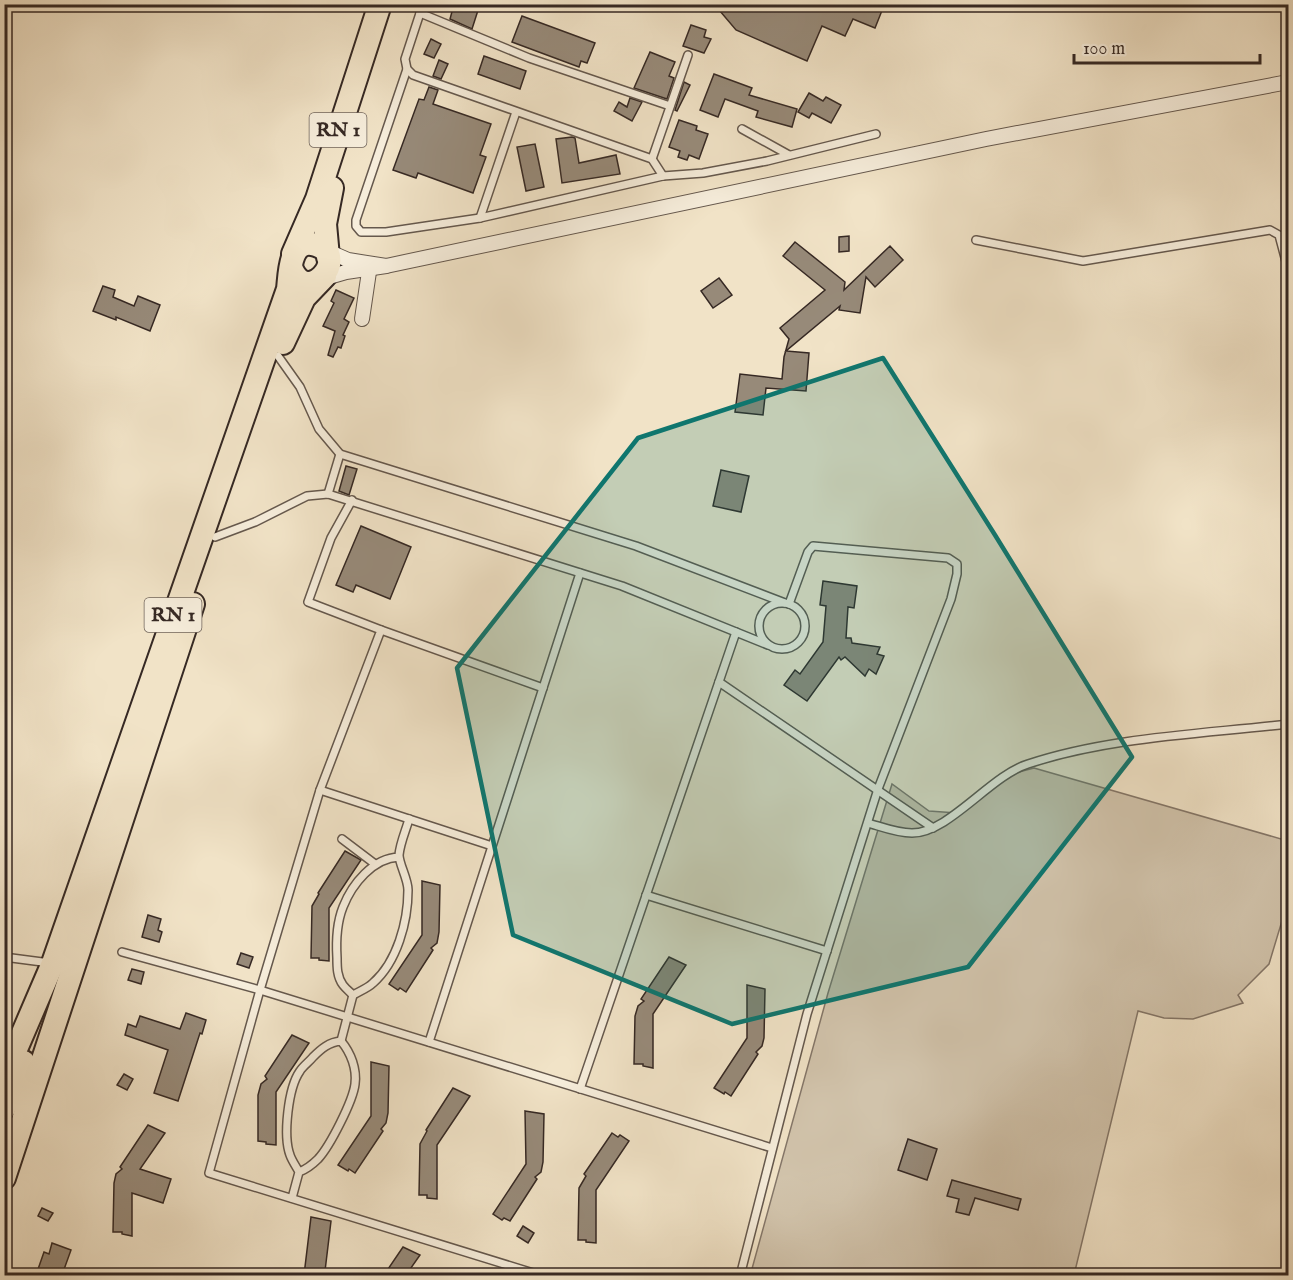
<svg xmlns="http://www.w3.org/2000/svg" width="1293" height="1280" font-family="'IM FELL English',serif">
  <rect width="100%" height="100%" fill="#f1e3c7"/>
  <filter id="stains"><feTurbulence type="fractalNoise" baseFrequency=".00333" numOctaves="4"/><feColorMatrix values="0 0 0 0 .2 0 0 0 0 .09 0 0 0 0 .02 0 0 0 .5 -.17"/></filter>
  <radialGradient id="worn" r=".72"><stop offset=".6" stop-color="#630" stop-opacity="0"/><stop offset="1" stop-color="#630" stop-opacity=".3"/></radialGradient>
  <path fill="#d1c3ab" stroke="#847668" stroke-width="1.5" d="M1034,768l254,73v60l-19,63 -31,31 5,8 -50,16 -29,-1 -26,-7 -64,264 -324,1 78,-283 64,-209 37,27 28,2 58,-40z"/>
  <g fill="#978a79" stroke="#362924" stroke-width="1.5">
    <path d="M454,4h26l-8,25 -22,-10z"/>
    <path d="M714,4h160l9,4 -8,20 -22,-9 -8,17 -23,-10 -15,35 -71,-31z"/>
    <path d="M522,16l73,27 -8,20 -6,-2 -2,6 -67,-25z"/>
    <path d="M691,25l15,5 -2,7 7,2 -7,14 -21,-7z"/>
    <path d="M431,39l10,5 -7,14 -10,-4z"/>
    <path d="M650,52l25,10 -6,14 5,2 -7,21 -33,-11z"/>
    <path d="M484,56l42,15 -6,18 -42,-15z"/>
    <path d="M439,60l9,4 -7,15 -8,-3z"/>
    <path d="M714,74l38,14 -3,7 48,14 -5,18 -36,-10 2,-6 -33,-12 -7,18 -18,-7z"/>
    <path d="M684,82l6,3 -13,26 -2,-1z"/>
    <path d="M429,87l9,3 -5,14 58,20 -11,31 6,2 -13,36 -55,-20 -2,5 -23,-8 26,-71 5,1z"/>
    <path d="M809,93l14,8 3,-4 15,8 -10,18 -19,-10 -3,5 -11,-6z"/>
    <path d="M630,98l12,4 -10,19 -18,-10 5,-9 8,5z"/>
    <path d="M679,120l18,6 -1,4 12,4 -9,25 -10,-4 -2,5 -9,-3 2,-6 -11,-4z"/>
    <path d="M572,137l3,1 4,25 37,-8 4,19 -58,9 -6,-44z"/>
    <path d="M535,144l9,43 -18,4 -9,-44z"/>
    <path d="M849,236v15l-10,1v-15z"/>
    <path d="M795,242l50,40 -1,8 46,-44 13,14 -28,27 -9,-10 -6,36 -21,-3 1,-4 -54,45 23,2 -3,38 -40,-3 -3,27 -28,-3 5,-38 42,5 2,-22 5,-18 -9,-11 45,-38 -42,-34z"/>
    <path d="M719,278l13,17 -19,13 -12,-17z"/>
    <path d="M103,286l12,4 -2,7 21,9 4,-10 22,9 -10,26 -34,-14v3l-23,-9z"/>
    <path d="M336,290l18,8 -10,21 5,3 -6,13 2,1 -4,12 -3,-1 -5,10 -5,-2 7,-24 -12,-5 11,-23 -3,-2z"/>
    <path d="M346,466l11,3 -8,26 -10,-4z"/>
    <path d="M721,470l28,6 -8,36 -28,-6z"/>
    <path d="M361,526l50,21 -21,52 -34,-14 -3,7 -17,-7z"/>
    <path d="M823,581l34,5 -3,22 -6,-1 -2,31h5l1,5 28,4 -3,7 7,2 -8,18 -7,-5 -4,7 -20,-19 -4,3 -2,-3 -32,44 -23,-16 11,-15 5,4 23,-32 3,-36 -6,-1z"/>
    <path d="M345,851l16,9 -32,48v53l-10,-1v-2h-8l1,-52 7,-12 -1,-1z"/>
    <path d="M422,881l18,4 -1,47 -2,11 -6,5 2,2 -27,42 -6,-4 -2,2 -9,-6 33,-49z"/>
    <path d="M148,915l13,4 -3,11 4,2 -3,10 -17,-5z"/>
    <path d="M241,953l12,4 -4,11 -12,-4z"/>
    <path d="M669,957l17,8 -33,49v54l-10,-2v-2h-9l1,-48 3,-10 6,-5 -3,-2z"/>
    <path d="M132,969l12,3 -3,12 -13,-4z"/>
    <path d="M747,985l18,4 -1,49 -2,8 -6,6 2,2 -27,42 -6,-4 -1,2 -10,-6 33,-50z"/>
    <path d="M186,1013l20,7 -4,14 -2,-1 -22,68 -24,-8 14,-43 -43,-15 3,-11 8,3 4,-11 40,13z"/>
    <path d="M292,1035l17,8 -33,49v53l-10,-1v-2l-8,-1v-46l3,-11 6,-5 -2,-3z"/>
    <path d="M371,1062l18,4 -1,47 -2,10 -5,6 2,2 -28,42 -6,-4 -1,2 -10,-6 33,-49z"/>
    <path d="M124,1074l9,5 -6,11 -10,-5z"/>
    <path d="M453,1088l17,8 -33,49v54l-10,-1v-3h-8l1,-51 7,-13 -1,-1z"/>
    <path d="M525,1111l19,3 -1,48 -2,10 -6,5 2,2 -27,42 -6,-3 -2,2 -9,-6 33,-50z"/>
    <path d="M148,1125l17,8 -25,36 31,10 -8,24 -31,-10v43l-10,-2v-2h-9l1,-49 2,-9 6,-5 -2,-2z"/>
    <path d="M612,1133l6,4 2,-2 9,6 -33,49v53l-10,-1v-2h-8l1,-52 7,-12 -2,-2z"/>
    <path d="M908,1139l29,10 -10,31 -29,-10z"/>
    <path d="M952,1180l69,19 -3,11 -43,-12 -6,17 -13,-3 3,-13 -12,-3z"/>
    <path d="M42,1208l11,5 -5,8 -10,-5z"/>
    <path d="M311,1217l20,4 -6,50 -3,4h-18z"/>
    <path d="M523,1226l11,7 -6,10 -11,-7z"/>
    <path d="M52,1243l19,7 -9,25h-26l8,-23 5,2z"/>
    <path d="M403,1247l17,8 -14,20h-22z"/>
  </g>
  <g fill="none" stroke-linecap="round" stroke-linejoin="round">
    <g stroke="#65584d" stroke-width="10">
      <g id="lane">
        <path d="M423,4l-18,55 2,10 6,6 239,84 11,17"/>
        <path d="M420,13l109,45 141,48"/>
        <path d="M407,69l-51,151v6l5,6h25l94,-14 183,-42 40,-3 64,-12 109,-27"/>
        <path d="M742,129l47,26"/>
        <path d="M652,159l36,-104"/>
        <path d="M480,218l36,-106"/>
        <path d="M976,240l107,21 187,-31 9,5 9,34"/>
        <path d="M278,356l22,31 19,42 21,25 296,92 149,57"/>
        <path d="M328,494l12,-40"/>
        <path d="M352,500l-21,38 -23,64 73,28 -61,160 -60,200 -51,183 334,103"/>
        <path d="M215,537l40,-15 52,-26 21,-2 294,92 146,59"/>
        <circle cx="782" cy="626" r="23"/>
        <path d="M381,630l162,58"/>
        <path d="M719,682l214,146"/>
        <path d="M320,790l172,56"/>
        <path d="M868,823c14,4 29,10 44,10 37,0 78,-57 116,-69 81,-27 175,-30 260,-40"/>
        <path d="M342,839l33,25"/>
        <path d="M399,857c-26,1 -47,27 -56,50 -6,15 -7,35 -6,51 0,9 0,19 6,27 3,4 7,7 10,10 7,-4 15,-7 20,-12 24,-21 35,-61 35,-93 0,-11 -9,-26 -9,-35 1,-12 7,-25 10,-36"/>
        <path d="M646,895l181,56"/>
        <path d="M122,952l138,38 512,158"/>
        <path d="M4,957l46,6"/>
        <path d="M341,1041l12,-46"/>
        <path d="M429,1042l151,-469"/>
        <path d="M580,1089l156,-457"/>
        <path d="M292,1198l7,-26c-3,-6 -7,-11 -9,-17 -7,-19 -2,-67 10,-84 3,-5 9,-9 13,-14 8,-8 16,-15 28,-16 10,12 16,28 14,43 -2,17 -25,62 -37,75 -6,6 -11,10 -19,13"/>
        <path d="M740,1276l67,-262 71,-225 73,-190 6,-25v-10l-9,-6 -135,-12 -5,6 -19,52"/>
      </g>
    </g>
    <g stroke="#65584d" stroke-width="16">
      <g id="street">
        <path d="M386,266l600,-127 302,-57"/>
        <path d="M322,279l24,-7 40,-6 -38,-6 -25,-11"/>
        <path d="M362,319l8,-54"/>
      </g>
    </g>
    <g stroke="#362924" stroke-width="26">
      <g id="primary">
        <path d="M293,254l24,-55 63,-195"/>
        <path d="M328,257l-3,-33 7,-36"/>
        <path d="M283,343l21,-45 21,-22"/>
        <path d="M4,1077l49,-114 235,-674c2,-16 1,-52 28,-44 36,11 -10,64 -25,22"/>
        <path d="M4,1109l20,-47"/>
        <path d="M4,1178l189,-574"/>
      </g>
    </g>
    <use href="#lane" stroke="#f6eddb" stroke-width="7"/>
    <use href="#street" stroke="#f6eddb" stroke-width="14"/>
    <use href="#primary" stroke="#f1e3c7" stroke-width="22"/>
  </g>
  <path fill="#0f766e" fill-opacity="0.2" stroke="#0f766e" stroke-width="4.5" stroke-linejoin="round" d="M883,358l112,177 137,222 -164,210 -236,57 -219,-89 -56,-267 181,-230z"/>
  <g text-anchor="middle" dominant-baseline="central" stroke-width="5" stroke-linejoin="round" paint-order="stroke">
    <g fill="#f6eddb" stroke="#70645b" stroke-width="1.5">
      <rect x="309.5" y="113" width="57" height="34" rx="4.5"/>
      <rect x="144.5" y="598" width="57" height="34" rx="4.5"/>
    </g>
    <g font-size="20" font-weight="bold" fill="#362924">
      <text x="338" y="130">RN 1</text>
      <text x="173" y="615">RN 1</text>
    </g>
  </g>
  <rect width="1293" height="1280" fill="none" stroke="#f1e3c7" stroke-width="24"/>
  <rect x="6" y="6" width="1281" height="1268" fill="none" stroke="#362924" stroke-width="3"/>
  <rect x="12" y="12" width="1269" height="1256" fill="none" stroke="#362924" stroke-width="1.5"/>
  <path d="M1074 54v9h186v-9" fill="none" stroke="#362924" stroke-width="3"/>
  <text x="1083" y="54" font-size="18" fill="#362924" stroke="#f6eddb" stroke-width="4.5" paint-order="stroke">100 m</text>
  <rect width="100%" height="100%" filter="url(#stains)"/>
  <rect width="100%" height="100%" fill="url(#worn)"/>
</svg>
